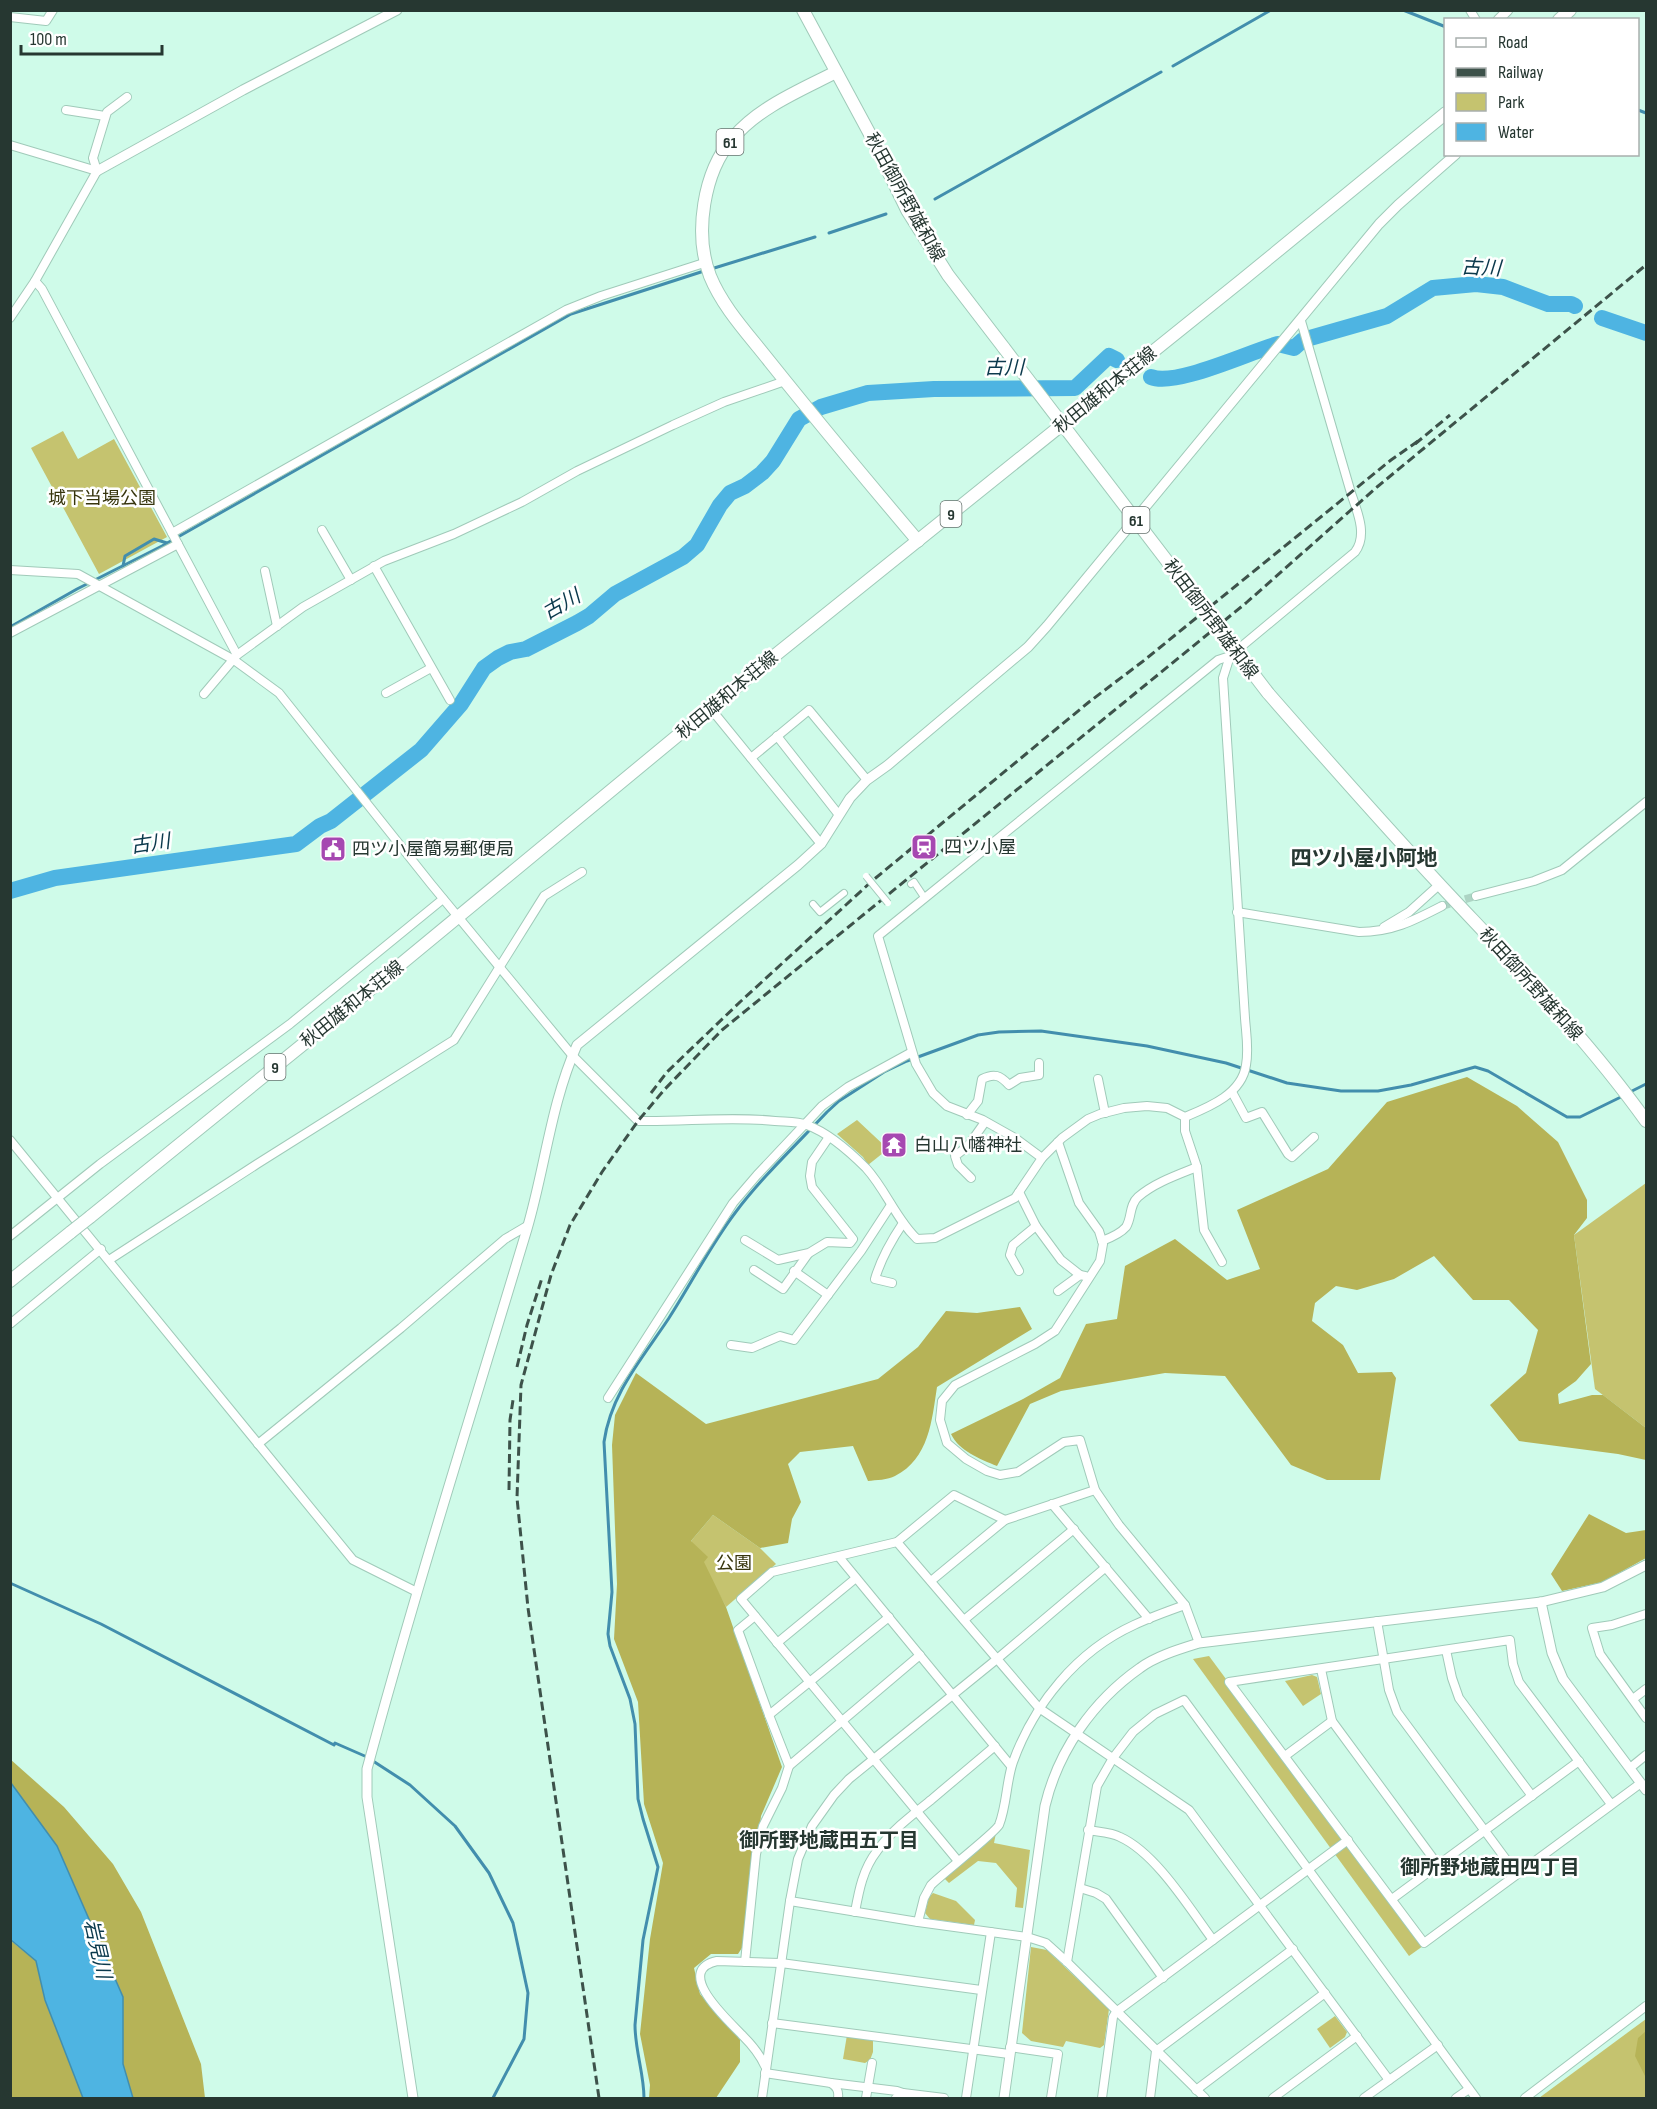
<svg xmlns="http://www.w3.org/2000/svg" width="1657" height="2109" viewBox="0 0 1657 2109" font-family="'Sofia Sans Condensed','Noto Sans JP',sans-serif">
<style>
.green{fill:#c5c36f}
.forest{fill:#b6b357}
.water{fill:#4eb4e2;stroke:#428ead;stroke-width:1.5}
.lines{fill:none;stroke-linecap:round;stroke-linejoin:round}
.stream{stroke:#428ead;stroke-width:3}
.river{stroke:#4eb4e2;stroke-width:16}
.minor-tunnel{stroke:#add4c4;stroke-width:8;stroke-dasharray:8 4;stroke-linecap:butt}
.pedestrian-casing{stroke:#a0cab9;stroke-width:8}
.minor-casing{stroke:#a0cab9;stroke-width:10}
.tertiary-casing{stroke:#a0cab9;stroke-width:11}
.primary-casing{stroke:#a0cab9;stroke-width:14}
.pedestrian{stroke:#fff;stroke-width:6}
.minor{stroke:#fff;stroke-width:8}
.tertiary{stroke:#fff;stroke-width:9}
.primary{stroke:#fff;stroke-width:12}
.rail{stroke:#3d524a;stroke-width:3;stroke-dasharray:9 4.5;stroke-linecap:butt}
.pedestrian-bridge-casing{stroke:#a0cab9;stroke-width:8;stroke-linecap:butt}
.primary-bridge-casing{stroke:#a0cab9;stroke-width:14;stroke-linecap:butt}
.pedestrian-bridge{stroke:#fff;stroke-width:6}
.primary-bridge{stroke:#fff;stroke-width:12}
.labels{text-anchor:middle;stroke-width:5;stroke-linejoin:round;paint-order:stroke}
.shield{fill:#fff;stroke:#67736f;stroke-width:1.5}
.shield-label{font-size:16px;font-weight:bold;fill:#263731}
.street-label{font-size:18px;fill:#263731;stroke:#fff}
.park-label{font-size:18px;fill:#37350d;stroke:#fff}
.poi-label{font-size:18px;fill:#263731;stroke:#fff;text-anchor:start}
.water-label{font-size:20px;font-style:italic;fill:#0b394c;stroke:#fff}
.neighbourhood-label{font-size:20px;font-weight:bold;fill:#263731;stroke:#fff}
.quarter-label{font-size:21px;font-weight:bold;fill:#263731;stroke:#fff}
</style>
<rect width="100%" height="100%" fill="#cffbe9"/>
<g class="green">
<polygon points="63,431 78,459 114,439 167,537 99,574 31,448"/>
<polygon points="857,1120 888,1149 868,1165 863,1157 837,1134"/>
<polygon points="1646,1183 1646,1428 1595,1389 1574,1235"/>
<polygon points="713,1515 760,1548 776,1564 726,1607 691,1541"/>
<polygon points="1209,1656 1423,1946 1409,1956 1193,1659"/>
<polygon points="1312,1675 1317,1677 1321,1694 1303,1706 1285,1681"/>
<polygon points="996,1833 994,1843 1030,1850 1023,1908 1015,1907 1017,1888 996,1863 978,1861 949,1883 944,1878"/>
<polygon points="933,1893 956,1901 975,1920 974,1925 930,1919 925,1913 929,1897"/>
<polygon points="1031,1947 1047,1950 1109,2009 1104,2045 1100,2048 1066,2041 1063,2047 1031,2041 1022,2033"/>
<polygon points="1335,2016 1347,2032 1345,2037 1330,2048 1317,2029"/>
<polygon points="1646,2019 1646,2098 1539,2098"/>
<polygon points="847,2035 873,2038 873,2052 870,2060 865,2063 843,2059"/>
</g>
<g class="forest">
<path d="M1467 1077 1517 1106 1558 1142 1587 1200V1218L1574 1235 1591 1364 1576 1381 1558 1394 1559 1404 1592 1395H1603L1646 1428V1460L1618 1454 1519 1441 1490 1405 1526 1373 1538 1330 1509 1300H1473L1434 1256 1394 1279 1357 1290 1336 1286 1315 1303 1312 1321 1343 1345 1358 1373 1392 1372 1396 1378 1380 1480H1327L1291 1465 1225 1376 1165 1373 1061 1391 1030 1404 997 1466C980 1459 959 1451 951 1434L1023 1399 1060 1378 1086 1324 1117 1319 1125 1266 1175 1239 1227 1280 1260 1269 1237 1210 1328 1169 1387 1102Z"/>
<path d="M1020 1307 1032 1329 937 1387C932 1420 929 1459 895 1476 888 1480 876 1480 868 1481L853 1446 800 1452 788 1464 801 1502 792 1519 788 1543 760 1548 713 1515 691 1541 708 1557 704 1562 726 1607 782 1767 761 1816 747 1940 738 1954H711L694 1968 700 1994 740 2039V2062L716 2098H649L650 2085 640 2034 650 1939 663 1863 644 1804 638 1702 614 1639 617 1584 612 1445 615 1415 636 1373 706 1424 878 1379 918 1347 946 1311 977 1313Z"/>
<polygon points="1589,1514 1626,1533 1646,1530 1646,1558 1603,1582 1562,1591 1551,1574"/>
<polygon points="10,1759 64,1807 113,1864 141,1912 201,2064 205,2098 133,2098 123,2064 123,1997 57,1846 11,1783"/>
<polygon points="10,1940 36,1961 45,2000 83,2098 11,2098"/>
<polygon points="1646,2031 1646,2078 1635,2056 1638,2038"/>
</g>
<polygon class="water" points="11,1783 57,1846 123,1997 123,2064 133,2098 83,2098 45,2000 36,1961 11,1940"/>
<g class="lines">
<g class="stream">
<polyline points="1403,10 1446,27"/>
<polyline points="1173,66 1271,10"/>
<polyline points="1638,110 1646,113"/>
<polyline points="935,199 1161,72"/>
<polyline points="829,233 886,214"/>
<polyline points="711,269 815,237"/>
<polyline points="123,566 125,556 154,539 167,543"/>
<polyline points="10,627 77,589 162,546 571,314 704,271"/>
<polyline points="1630,1092 1646,1084"/>
<polyline points="10,1583 101,1624 334,1745 335,1743 367,1757"/>
<polyline points="373,1761 410,1785 455,1826 489,1873 513,1923 528,1993 524,2039 493,2098"/>
<path d="M644 2098C644 2074 635 2050 635 2025L643 1940 658 1867 643 1819 638 1799 635 1724 630 1699 610 1646 608 1634 612 1592 604 1442C611 1393 642 1359 669 1318 691 1284 710 1246 735 1213 762 1177 796 1145 827 1112L839 1101 884 1072 907 1061 978 1035 999 1032 1041 1031 1147 1046 1226 1063 1287 1083 1341 1091H1378L1411 1085 1475 1067 1488 1071 1567 1117H1580L1625 1095"/>
</g>
<g class="river">
<polyline points="1602,318 1646,333"/>
<path d="M1151 377C1176 387 1249 352 1278 344L1294 348 1303 340 1387 316 1433 288 1476 284 1503 287 1548 304H1571L1575 306"/>
<polyline points="10,891 55,878 296,844 320,826 331,821 421,750 461,704 484,668 498,658 510,652 526,649 577,623 589,616 615,594 683,557 697,545 720,505 730,493 745,486 762,473 773,461 799,419 821,407 868,393 934,389 1075,388 1109,356 1117,360"/>
</g>
<polyline class="minor-tunnel" points="1442,906 1476,896"/>
<g class="pedestrian-casing">
<g id="pedestrian">
<polyline points="911,884 914,882 924,897"/>
<polyline points="813,904 820,912 844,893"/>
</g>
</g>
<g class="minor-casing">
<g id="minor">
<polyline points="1470,10 1476,20"/>
<polyline points="10,17 46,21 53,10"/>
<polyline points="66,110 105,116"/>
<polyline points="10,145 97,171"/>
<polyline points="35,281 42,289 237,655"/>
<polyline points="10,318 35,281 97,171 93,158 107,112 127,97"/>
<polyline points="322,530 351,580"/>
<polyline points="172,533 566,310 601,296 707,262"/>
<polyline points="374,566 450,700"/>
<path d="M10 570 78 574 234 660 279 693 431 884 572 1055 638 1121C684 1122 730 1116 775 1121 786 1122 797 1121 807 1125 829 1133 850 1152 866 1168 886 1190 896 1219 917 1239L935 1238 1015 1198 1042 1158 1062 1138 1088 1119 1100 1114 1124 1108 1147 1106 1167 1108 1185 1117C1209 1107 1242 1094 1246 1065 1249 1049 1246 1033 1245 1018L1223 678 1230 656"/>
<polyline points="265,571 277,626"/>
<polyline points="10,633 178,544"/>
<polyline points="386,693 431,668"/>
<polyline points="204,694 237,655 303,607 384,561 454,534 522,502 577,471 673,425 724,402 785,381"/>
<polyline points="711,709 821,844"/>
<polyline points="777,736 839,815"/>
<polyline points="751,758 809,710 867,780"/>
<polyline points="1476,896 1534,881 1562,870 1646,802"/>
<path d="M1237 912 1359 932C1392 932 1413 921 1442 906"/>
<polyline points="1384,927 1409,912 1440,884"/>
<polyline points="1098,1079 1105,1113"/>
<polyline points="1232,1092 1246,1118 1262,1112 1288,1154 1292,1157 1314,1137"/>
<path d="M967 1115 978 1101 982 1079C994 1073 1000 1075 1009 1085L1020 1078 1039 1075V1063"/>
<polyline points="1185,1117 1185,1131 1197,1167 1204,1230 1222,1262"/>
<polyline points="10,1140 353,1560 417,1592"/>
<polyline points="1058,1142 1079,1203 1099,1231 1103,1244 1100,1261 1055,1331 1035,1344 955,1385 942,1401 940,1420 947,1443 966,1459 987,1471 1000,1475 1018,1472 1064,1442 1080,1440 1095,1490 1119,1525 1185,1605 1199,1643"/>
<path d="M1042 1158 1015 1138 983 1120 947 1106 933 1093 916 1064 878 936 1218 660 1230 656 1355 552C1368 535 1357 511 1351 493L1301 321"/>
<polyline points="971,1178 958,1165 955,1156 968,1146 985,1122"/>
<polyline points="1019,1192 1036,1226 1061,1260 1080,1275"/>
<polyline points="10,1236 100,1164 290,1024 443,899"/>
<polyline points="745,1240 778,1260 809,1253 827,1242 850,1243 853,1239 812,1187 810,1176 812,1162 829,1137"/>
<path d="M1102 1241C1110 1238 1120 1234 1126 1227 1132 1218 1129 1205 1138 1197 1154 1183 1177 1175 1197 1167"/>
<polyline points="109,1260 257,1164 454,1040 544,896 582,872"/>
<polyline points="754,1270 783,1289 808,1254"/>
<polyline points="794,1271 828,1295"/>
<polyline points="1019,1271 1010,1255 1013,1245 1036,1226"/>
<path d="M892 1283 875 1279C881 1258 891 1241 903 1223"/>
<polyline points="1058,1291 1080,1275 1085,1276"/>
<polyline points="10,1324 101,1249"/>
<polyline points="731,1345 752,1348 780,1336 794,1340 861,1251 891,1205"/>
<polyline points="608,1398 733,1203 757,1175 822,1106 848,1087 912,1052"/>
<polyline points="258,1444 401,1328 505,1239 527,1226"/>
<polyline points="1052,1504 1149,1619"/>
<polyline points="897,1542 1039,1708 1189,1810 1389,2080"/>
<polyline points="839,1557 1011,1766"/>
<polyline points="931,1581 1005,1520 1095,1490"/>
<polyline points="1646,1614 1612,1625 1592,1628 1600,1654 1646,1718"/>
<polyline points="755,1616 738,1630 769,1715"/>
<polyline points="889,1617 769,1715 789,1766 920,1655"/>
<polyline points="964,1620 1074,1529"/>
<polyline points="1377,1621 1389,1690 1397,1712 1516,1873"/>
<polyline points="777,1643 856,1578"/>
<polyline points="1446,1650 1452,1678 1459,1698 1532,1796"/>
<polyline points="1321,1669 1332,1721 1438,1865"/>
<polyline points="1633,1699 1646,1689"/>
<polyline points="1285,1756 1332,1721"/>
<polyline points="1630,1768 1646,1755"/>
<polyline points="1611,1804 1519,1682 1513,1664 1510,1640 1229,1682 1424,1943 1641,1783"/>
<path d="M1088 1830C1098 1832 1111 1832 1120 1837 1156 1853 1190 1909 1213 1940"/>
<polyline points="958,1861 741,1599 772,1572 897,1542 954,1495 1005,1520"/>
<polyline points="1080,1888 1096,1893 1106,1899 1163,1978"/>
<polyline points="1392,1899 1579,1761"/>
<polyline points="790,1901 918,1922 1027,1937 1046,1943 1067,1962 1205,2098"/>
<path d="M855 1912C859 1890 863 1869 877 1851 891 1831 912 1815 931 1800 952 1782 974 1764 995 1746"/>
<path d="M918 1922 924 1898 931 1885C941 1875 996 1832 999 1825 1007 1805 1006 1782 1013 1762 1034 1704 1077 1651 1134 1625 1151 1617 1168 1611 1185 1605"/>
<polyline points="745,1962 756,1854 763,1826 782,1788 789,1766"/>
<polyline points="1067,1962 1097,1786 1113,1758 1133,1732 1155,1714 1184,1700 1476,2098"/>
<polyline points="772,2023 1009,2054"/>
<polyline points="1010,2047 1058,2054 1051,2098"/>
<path d="M765 2066C760 2055 752 2045 743 2036 730 2022 672 1971 717 1961L781 1963 981 1990"/>
<path d="M765 2073 831 2083C837 2087 839 2091 838 2098"/>
<polyline points="831,2083 897,2091 903,2093"/>
<polyline points="1196,2090 1325,1993"/>
<polyline points="762,2098 790,1901 798,1859 812,1826 834,1795 849,1779 997,1659 1106,1567"/>
<polyline points="866,2098 872,2063"/>
<polyline points="896,2098 903,2093 944,2098"/>
<polyline points="966,2098 991,1932"/>
<polyline points="1102,2098 1113,2017 1116,2012 1348,1840"/>
<polyline points="1150,2098 1156,2051 1293,1949"/>
<polyline points="1273,2098 1357,2036"/>
<polyline points="1364,2098 1438,2045"/>
<polyline points="1456,2098 1469,2089"/>
<polyline points="1525,2098 1646,2006"/>
</g>
</g>
<g class="tertiary-casing">
<g id="tertiary">
<polyline points="1498,20 1508,10"/>
<polyline points="97,171 243,90 397,10"/>
<polyline points="1541,1602 1552,1653 1563,1679 1646,1790"/>
<path d="M413 2098 367 1797V1769C416 1588 473 1409 527 1229 545 1168 551 1103 577 1045L798 865 821 844 850 798 867 780 888 765 1028 647 1047 626 1379 224 1398 205 1456 154"/>
<path d="M1004 2098 1045 1806C1058 1751 1093 1701 1140 1668 1156 1656 1180 1649 1199 1643L1541 1602 1603 1587 1646 1565"/>
</g>
</g>
<g class="primary-casing">
<g id="primary">
<polyline points="803,10 872,138 907,210 948,275 1004,348"/>
<polyline points="1559,20 1570,10"/>
<path d="M836 72C801 90 759 107 733 138 703 172 694 234 710 276 723 308 749 335 770 362 818 422 868 482 918 541"/>
<path d="M1268 693C1325 758 1382 823 1441 886 1512 962 1586 1037 1646 1121"/>
<polyline points="90,1217 338,1016 763,665 1242,280 1446,113"/>
<polyline points="10,1281 71,1232"/>
</g>
</g>
<use href="#pedestrian" class="pedestrian"/>
<use href="#minor" class="minor"/>
<use href="#tertiary" class="tertiary"/>
<use href="#primary" class="primary"/>
<g class="rail">
<polyline points="1415,444 1450,415"/>
<polyline points="651,1093 667,1072 740,1002 872,881 1089,702 1142,662 1391,460 1421,439"/>
<polyline points="517,1367 527,1325 542,1278"/>
<polyline points="509,1490 510,1420 513,1400"/>
<polyline points="599,2098 528,1608 517,1498 521,1385 551,1275 570,1225 602,1172 638,1121 664,1090 722,1030 1246,603 1377,487 1646,265"/>
</g>
<g class="pedestrian-bridge-casing">
<polyline id="pedestrian-bridge" points="866,876 888,903"/>
</g>
<g class="primary-bridge-casing">
<g id="primary-bridge">
<polyline points="1004,348 1268,693"/>
<polyline points="71,1232 90,1217"/>
</g>
</g>
<use href="#pedestrian-bridge" class="pedestrian-bridge"/>
<use href="#primary-bridge" class="primary-bridge"/>
</g>
<defs>
<g id="station-square" transform="scale(1.35)"><rect x="-9" y="-9" width="18" height="18" rx="4" fill="#a648b1" stroke="#fff"/><path d="M-3-6H3Q5-6 5-4V2Q5 4 3 4L4.5 6H3L1.5 4h-3L-3 6H-4.5L-3 4Q-5 4-5 2V-4Q-5-6-3-6ZM-3.5-4v3h7v-3ZM-3.5 1v1.5H-2V1ZM2 1v1.5H3.5V1Z" fill="#fff"/></g>
<g id="civic-square" transform="scale(1.35)"><rect x="-9" y="-9" width="18" height="18" rx="4" fill="#a648b1" stroke="#fff"/><path d="M-.6-6.5H3V-4.5H.6V-3L4-1V1h2V6H-6V1h2V-1L-.6-3ZM-1.2 2.5V6h2.4V2.5Z" fill="#fff"/></g>
<g id="temple-square" transform="scale(1.35)"><rect x="-9" y="-9" width="18" height="18" rx="4" fill="#a648b1" stroke="#fff"/><path d="M0-6L5-2H3V0L6.5 2.5H4V6H1.5V3h-3V6H-4V2.5H-6.5L-3 0V-2H-5Z" fill="#fff"/></g>
</defs>
<g fill-rule="evenodd">
<use href="#station-square" x="924" y="847"/>
<use href="#civic-square" x="333" y="849"/>
<use href="#temple-square" x="894" y="1145"/>
</g>
<g class="labels">
<g class="shield">
<rect x="716.5" y="129" width="27" height="26" rx="4.5"/>
<rect x="940.5" y="501" width="21" height="26" rx="4.5"/>
<rect x="1122.5" y="507" width="27" height="26" rx="4.5"/>
<rect x="264.5" y="1054" width="21" height="26" rx="4.5"/>
</g>
<g class="shield-label">
<text x="730" y="148">61</text>
<text x="951" y="520">9</text>
<text x="1136" y="526">61</text>
<text x="275" y="1073">9</text>
</g>
<g class="street-label">
<text transform="translate(905 197) rotate(61)" y="6">秋田御所野雄和線</text>
<text transform="translate(1105 390) rotate(-39)" y="6">秋田雄和本荘線</text>
<text transform="translate(1211 619) rotate(53)" y="6">秋田御所野雄和線</text>
<text transform="translate(727 695) rotate(-40)" y="6">秋田雄和本荘線</text>
<text transform="translate(1531 984) rotate(48)" y="6">秋田御所野雄和線</text>
<text transform="translate(352 1004) rotate(-39)" y="6">秋田雄和本荘線</text>
</g>
<g class="park-label">
<text x="102" y="504">城下当場公園</text>
<text x="734" y="1569">公園</text>
</g>
<g class="poi-label">
<text x="944" y="853">四ツ小屋</text>
<text x="352" y="855">四ツ小屋簡易郵便局</text>
<text x="914" y="1151">白山八幡神社</text>
</g>
<g class="water-label">
<text transform="translate(1481 267) rotate(3)" y="7">古川</text>
<text x="1004" y="374">古川</text>
<text transform="translate(561 604) rotate(-30)" y="7">古川</text>
<text transform="translate(150 843) rotate(-8)" y="7">古川</text>
<text transform="translate(98 1949) rotate(77)" y="7">岩見川</text>
</g>
<g class="neighbourhood-label">
<text x="829" y="1847">御所野地蔵田五丁目</text>
<text x="1490" y="1874">御所野地蔵田四丁目</text>
</g>
<g class="quarter-label">
<text x="1364" y="865">四ツ小屋小阿地</text>
</g>
</g>
<rect width="1657" height="2109" fill="none" stroke="#263731" stroke-width="24"/>
<rect x="1444" y="18" width="195" height="138" fill="#ffffff" stroke="#a8afad" stroke-width="1.5"/>
<rect x="1456" y="38" width="30" height="9" fill="#ffffff" stroke="#a8afad" stroke-width="1.5"/>
<text x="1498" y="48" font-size="18" fill="#263731">Road</text>
<rect x="1456" y="68" width="30" height="9" fill="#3d524a" stroke="#a8afad" stroke-width="1.5"/>
<text x="1498" y="78" font-size="18" fill="#263731">Railway</text>
<rect x="1456" y="93" width="30" height="18" fill="#c5c36f" stroke="#a8afad" stroke-width="1.5"/>
<text x="1498" y="108" font-size="18" fill="#263731">Park</text>
<rect x="1456" y="123" width="30" height="18" fill="#4eb4e2" stroke="#a8afad" stroke-width="1.5"/>
<text x="1498" y="138" font-size="18" fill="#263731">Water</text>
<path d="M21 45v9h141v-9" fill="none" stroke="#263731" stroke-width="3"/>
<text x="30" y="45" font-size="18" fill="#263731" stroke="#ffffff" stroke-width="4.5" paint-order="stroke">100 m</text>
</svg>
